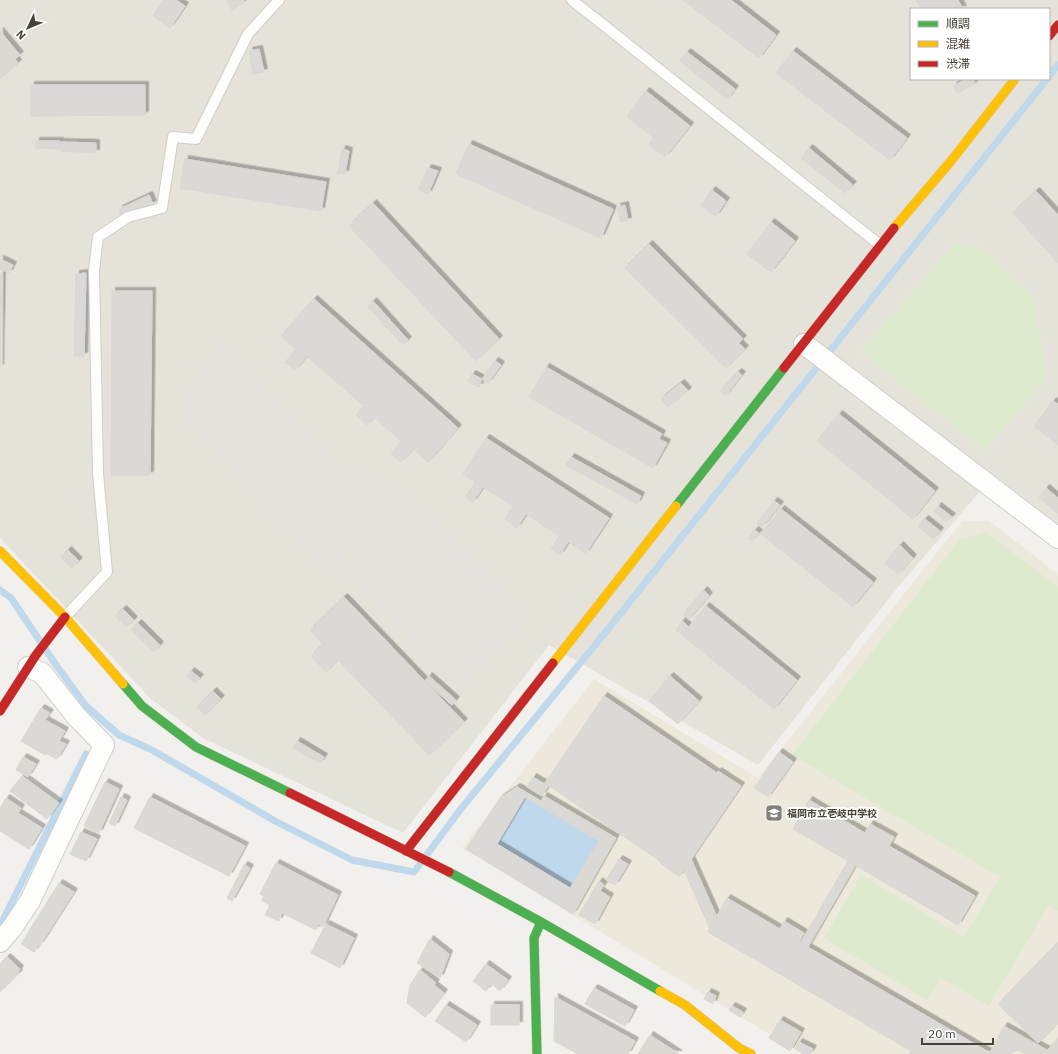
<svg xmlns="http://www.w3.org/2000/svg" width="1058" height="1054" viewBox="0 0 1058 1054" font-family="'IBM Plex Sans','Noto Sans JP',sans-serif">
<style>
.residential{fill:#e5e2da;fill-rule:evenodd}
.education{fill:#ece8dc}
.green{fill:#deeace}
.parking{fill:#e4e1dd}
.water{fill:#c0d8ec}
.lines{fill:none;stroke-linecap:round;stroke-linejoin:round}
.stream{stroke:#c0d8ec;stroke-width:7}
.building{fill:#dbd9d5;stroke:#dad7d2;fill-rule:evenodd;filter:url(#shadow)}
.lane-casing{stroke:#d0ceca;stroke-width:12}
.street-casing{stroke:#d0ceca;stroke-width:22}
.fast-casing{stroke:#d0cdc3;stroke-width:10}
.slow-casing{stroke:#d0cdc3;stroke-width:10}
.jam-casing{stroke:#d0cdc3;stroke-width:10}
.lane{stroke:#fdfdfc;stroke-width:10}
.street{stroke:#fdfdfc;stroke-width:20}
.fast{stroke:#4caf50;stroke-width:9}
.slow{stroke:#ffc107;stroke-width:9}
.jam{stroke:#c62828;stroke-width:9}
.labels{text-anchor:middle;stroke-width:4;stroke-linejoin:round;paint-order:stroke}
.poi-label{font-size:10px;font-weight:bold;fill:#484238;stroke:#fff;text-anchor:start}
</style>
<defs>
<filter id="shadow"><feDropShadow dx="3.5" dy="-3.5" stdDeviation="0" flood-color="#0004"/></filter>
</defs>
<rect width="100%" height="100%" fill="#f2f0ec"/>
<path class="residential" d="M0 0H1058V524L994 475 898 587 758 765 549 645 403 833 203 738 151 699 0 538ZM911 9H1049V79H911Z"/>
<polygon class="education" points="962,521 989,521 1058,574 1058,1054 802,1054 462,848 594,679 758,778"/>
<g class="green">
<polygon points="954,243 980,247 1033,297 1047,378 984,451 861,352"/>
<polygon points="985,532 1058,587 1058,911 1048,906 989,1006 941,978 927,1000 824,938 861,875 964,937 1000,877 792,755 959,540"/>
</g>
<g class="parking">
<polygon points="222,342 339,465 414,491 328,572 184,419 185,396"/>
<polygon points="421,502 531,619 457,690 346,572"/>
</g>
<polygon class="water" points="525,797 599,841 570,888 497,844"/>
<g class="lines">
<g class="stream">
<polyline points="1049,76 1058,65"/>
<polyline points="0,590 11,598 56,665 86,706 119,735 152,750 275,821 352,860 414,872 460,810 613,623 1047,79"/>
<polyline points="0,926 86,754"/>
</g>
</g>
<g class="building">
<polygon points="164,0 176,0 185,6 170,28 153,16"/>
<polygon points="226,0 244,0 245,2 232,10"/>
<polygon points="683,0 731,0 776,35 759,58"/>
<polygon points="916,0 958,0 963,9 921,9"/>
<polygon points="0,31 20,55 15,59 18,63 0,79"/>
<polygon points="259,49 264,72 253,74 249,51"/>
<polygon points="793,51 907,138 890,160 776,73"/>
<polygon points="687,52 735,89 727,99 680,61"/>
<polygon points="966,79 973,79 975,84 957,93 953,86"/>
<polygon points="31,85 145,85 145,115 31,116"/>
<polygon points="646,91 690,126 665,157 649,145 654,138 627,117"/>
<polygon points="36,141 60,141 60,149 36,148"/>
<polygon points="61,142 96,143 96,153 61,151"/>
<polygon points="469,144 613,209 601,238 456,174"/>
<polygon points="809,148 853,185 845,193 801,158"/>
<polygon points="342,149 349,151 345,174 338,173"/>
<polygon points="185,159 326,182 321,211 180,188"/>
<polygon points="428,168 438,171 428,194 418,190"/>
<polygon points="712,190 726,201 716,216 701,206"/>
<polygon points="1036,191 1058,215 1058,263 1013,213"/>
<polygon points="149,195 153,204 122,217 119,209"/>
<polygon points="373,203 499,339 476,361 349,226"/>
<polygon points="625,205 628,221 621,222 617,207"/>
<polygon points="771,222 795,241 771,272 747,254"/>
<polygon points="649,244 743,339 739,343 745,349 726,368 625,268"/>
<polygon points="0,259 13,265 9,273 0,269"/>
<polygon points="86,273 84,356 74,356 76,274"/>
<polygon points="0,274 2,274 0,368"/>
<polygon points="112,291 152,291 150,475 111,475"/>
<polygon points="314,299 458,428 428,462 414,449 401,462 391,454 402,442 374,417 367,425 356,415 364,406 307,356 295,370 285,362 296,350 281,336"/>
<polygon points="373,301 408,340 403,345 368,307"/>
<polygon points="495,361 501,365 488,383 482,379"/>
<polygon points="546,367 662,434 659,439 667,443 653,468 529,397"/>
<polygon points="738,372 742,375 725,396 720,391"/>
<polygon points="472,374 482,379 479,387 468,382"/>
<polygon points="681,383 688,391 668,407 661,399"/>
<polygon points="1053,401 1058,404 1058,445 1034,426"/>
<polygon points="839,414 935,491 913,519 817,441"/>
<polygon points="486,438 609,518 586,553 568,542 560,555 551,549 559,536 526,514 517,528 505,519 513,506 483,487 473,502 465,497 475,482 463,474"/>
<polygon points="571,457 641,496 637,504 566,465"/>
<polygon points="1046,488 1058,498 1058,513 1039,497"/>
<polygon points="774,501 780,505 762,527 757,523"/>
<polygon points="938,506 952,517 946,522 934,512"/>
<polygon points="781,509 873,582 853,607 761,534"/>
<polygon points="925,519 940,531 933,539 918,526"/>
<polygon points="755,530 759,533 752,541 748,538"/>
<polygon points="900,545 913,558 898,574 885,563"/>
<polygon points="68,550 79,561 72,568 61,557"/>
<polygon points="704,590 709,596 689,619 683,614"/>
<polygon points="344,597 464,722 429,755 338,660 326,672 311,656 323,644 310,630"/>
<polygon points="706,606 797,680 774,709 682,635"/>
<polygon points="123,609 134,620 127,627 115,616"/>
<polygon points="682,621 688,626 682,634 676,630"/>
<polygon points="138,623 160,645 154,652 131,630"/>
<polygon points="191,671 200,678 195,683 187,676"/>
<polygon points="429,676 456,700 452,705 425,681"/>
<polygon points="670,676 699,701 678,724 649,701"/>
<polygon points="213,691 221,699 205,715 197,707"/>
<polygon points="604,696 717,773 718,771 741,786 679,877 660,863 661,862 545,783"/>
<polygon points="41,708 50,713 45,720 65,731 59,741 66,744 57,759 45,753 45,755 21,741"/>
<polygon points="297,741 324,757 320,763 293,748"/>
<polygon points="779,752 793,762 768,797 754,788"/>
<polygon points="23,757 36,764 28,777 16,770"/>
<polygon points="22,776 59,803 47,819 10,791"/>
<polygon points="533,777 548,786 542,796 527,787"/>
<polygon points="105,782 119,789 99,833 84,826"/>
<path d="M517 787 541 801 544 796 616 838 573 914 466 849 500 798ZM525 797 599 841 570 888 497 844Z"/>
<polygon points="121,797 127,800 115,826 109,823"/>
<polygon points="150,797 245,846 229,876 134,828"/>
<polygon points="6,798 21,808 18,813 42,828 29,849 0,831 0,808"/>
<polygon points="809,800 865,833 870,824 894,837 889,846 975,896 958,925 793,829"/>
<polygon points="566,810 611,836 607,842 562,817"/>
<polygon points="81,832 97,839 86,861 70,854"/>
<polygon points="619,859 628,864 615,885 606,880"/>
<polygon points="691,859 717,917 710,929 684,870"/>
<polygon points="848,861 855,866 808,947 801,942"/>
<polygon points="276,863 338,895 323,927 318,924 316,930 282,913 279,921 265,915 270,905 262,901 264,896 260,894"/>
<polygon points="244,865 250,868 232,901 227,898"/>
<polygon points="599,881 604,885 600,891 610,897 595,924 579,915"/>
<polygon points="59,883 74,892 40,945 38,945 34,952 21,944"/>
<polygon points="727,898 780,929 784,921 804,933 799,942 992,1054 909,1054 911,1051 708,932"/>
<polygon points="326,924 354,938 340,968 311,953"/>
<polygon points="430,939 449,954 440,978 417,963"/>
<polygon points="1058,943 1058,1023 1038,1043 998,1004"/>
<polygon points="7,957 20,969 18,972 19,973 0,992 0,964"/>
<polygon points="486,964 508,980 500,991 491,984 486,991 473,981"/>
<polygon points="420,970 436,983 434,985 444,993 425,1017 407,1003 410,985"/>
<polygon points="594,988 634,1010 625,1026 585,1004"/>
<polygon points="708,992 716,996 713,1004 704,999"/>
<polygon points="555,997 635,1041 628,1054 578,1054 554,1041"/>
<polygon points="446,1005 477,1025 466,1042 435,1021"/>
<rect x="491" y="1005" width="28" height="20"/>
<polygon points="732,1006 743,1012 740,1017 729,1010"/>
<polygon points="780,1020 801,1032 790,1051 769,1038"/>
<polygon points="1004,1026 1047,1050 1058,1039 1058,1054 1026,1054 1016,1049 1012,1054 992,1054 990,1053"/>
<polygon points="650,1035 679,1054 638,1054"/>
<polygon points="799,1042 813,1049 810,1054 804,1054 795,1049"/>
</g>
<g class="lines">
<g class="lane-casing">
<g id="lane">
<polyline points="572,0 880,245"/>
<polyline points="65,617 107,572 98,473 94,270 98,237 128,217 162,208 173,137 196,139 248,34 279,0"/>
</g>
</g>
<g class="street-casing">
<g id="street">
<polyline points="804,344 1058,538"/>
<polyline points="0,942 12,928 30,901 104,745 76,716 42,673 28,667"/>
</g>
</g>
<g class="fast-casing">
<g id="fast">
<polyline points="676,506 784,368"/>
<polyline points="123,684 142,706 196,747 290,793"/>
<polyline points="449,872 541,922 660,991"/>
<polyline points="537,1054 534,938 541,922"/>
</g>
</g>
<g class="slow-casing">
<g id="slow">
<polyline points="894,228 951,161 1015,79"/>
<polyline points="0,551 65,617 123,684"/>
<polyline points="553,663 676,506"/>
<polyline points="660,991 685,1005 739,1048 751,1054"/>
</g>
</g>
<g class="jam-casing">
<g id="jam">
<polyline points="1049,36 1058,25"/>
<polyline points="784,368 894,228"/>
<polyline points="0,711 36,655 65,617"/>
<polyline points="290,793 449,872"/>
<polyline points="406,851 553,663"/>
</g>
</g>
<use href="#lane" class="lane"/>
<use href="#street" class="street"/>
<use href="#fast" class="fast"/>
<use href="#slow" class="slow"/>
<use href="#jam" class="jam"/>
</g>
<defs>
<g id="school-square" transform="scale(0.9)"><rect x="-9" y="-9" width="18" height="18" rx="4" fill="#847f77" stroke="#fff"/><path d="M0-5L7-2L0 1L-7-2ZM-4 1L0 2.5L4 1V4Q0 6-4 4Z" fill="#fff"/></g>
</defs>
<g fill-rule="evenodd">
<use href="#school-square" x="774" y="813"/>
</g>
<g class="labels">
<g class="poi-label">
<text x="787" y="817">福岡市立壱岐中学校</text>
</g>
</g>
<rect x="910" y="8" width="140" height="72" fill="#ffffff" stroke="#b6b3af"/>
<rect x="918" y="21" width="20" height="6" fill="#4caf50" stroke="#b6b3af"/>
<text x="946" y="28" font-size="12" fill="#484238">順調</text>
<rect x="918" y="41" width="20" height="6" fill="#ffc107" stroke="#b6b3af"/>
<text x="946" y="48" font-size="12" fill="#484238">混雑</text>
<rect x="918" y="61" width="20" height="6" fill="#c62828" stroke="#b6b3af"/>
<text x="946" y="68" font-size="12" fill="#484238">渋滞</text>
<g transform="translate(28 28) rotate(226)" stroke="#ffffff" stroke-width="3" paint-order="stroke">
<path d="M0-3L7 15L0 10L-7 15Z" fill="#484238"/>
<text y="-6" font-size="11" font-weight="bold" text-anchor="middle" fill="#484238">N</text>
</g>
<path d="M922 1038v6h71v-6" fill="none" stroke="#484238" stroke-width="2"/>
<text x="928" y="1038" font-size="12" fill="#484238" stroke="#ffffff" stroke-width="3" paint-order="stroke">20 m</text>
</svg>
